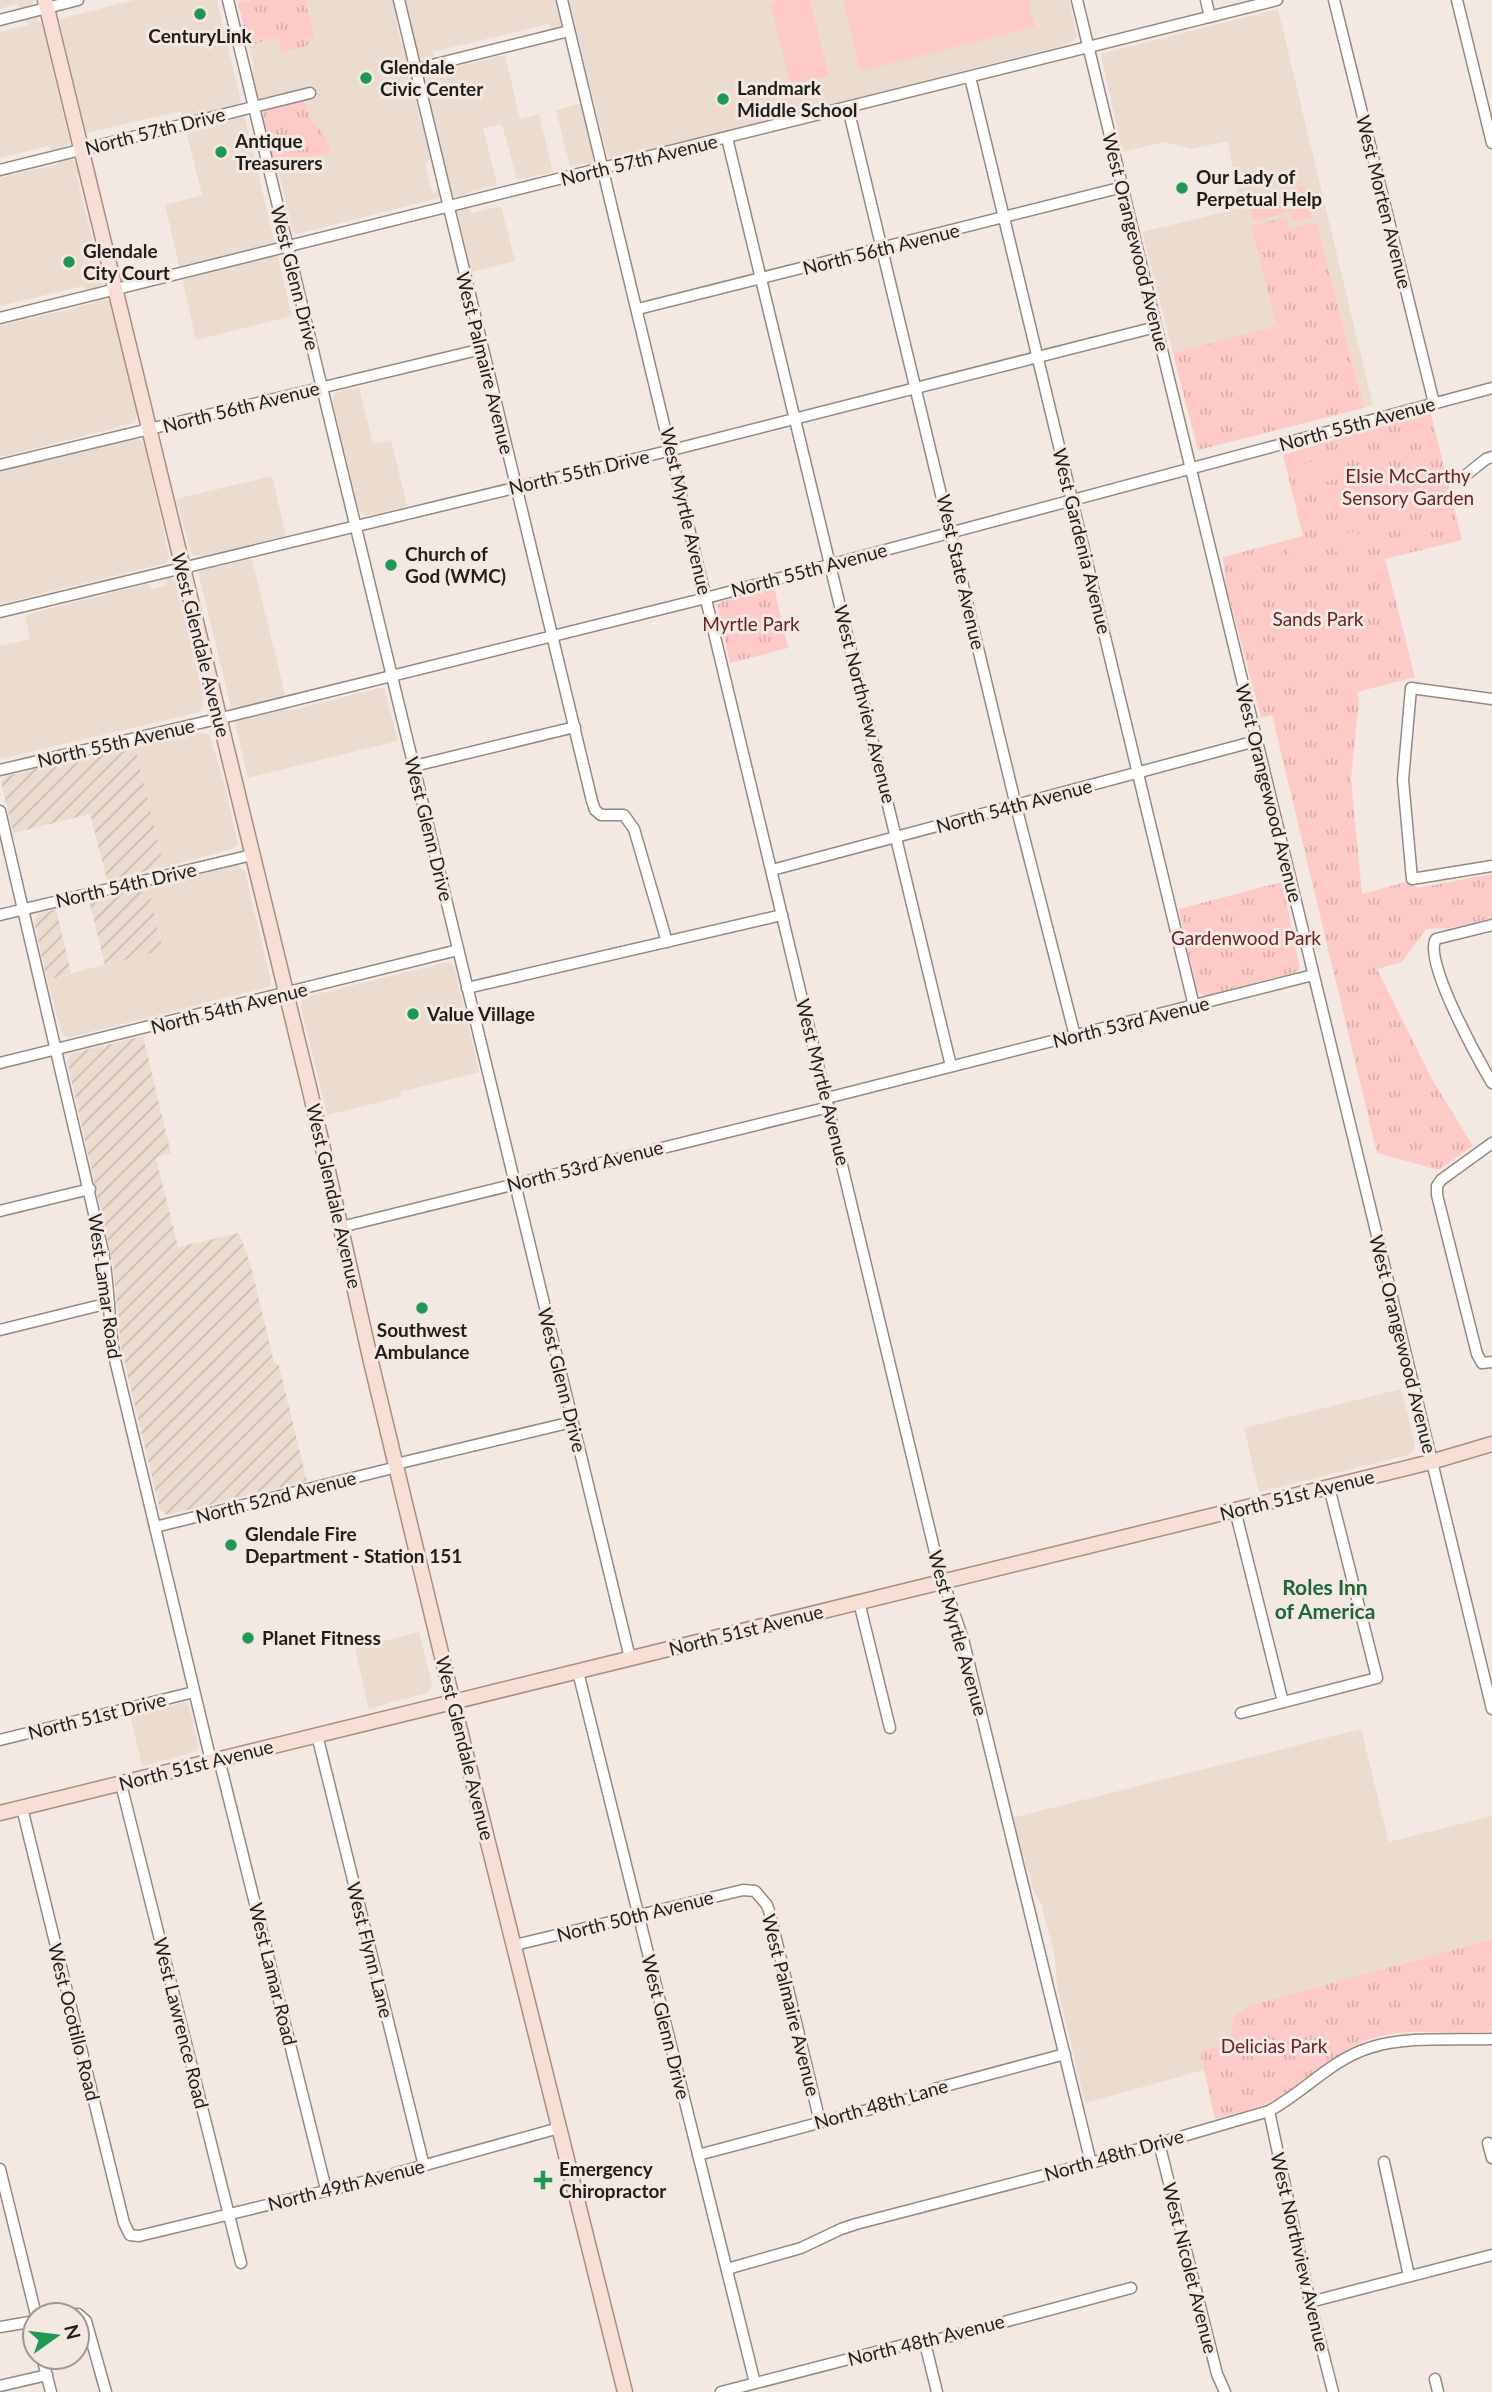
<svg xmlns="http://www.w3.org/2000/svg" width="1492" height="2392" viewBox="0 0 1492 2392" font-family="Lato,sans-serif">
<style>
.built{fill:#ecdcd0}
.industrial{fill:url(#industrial-furrows)}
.grass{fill:url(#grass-tufts)}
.pitch{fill:#fdcac7}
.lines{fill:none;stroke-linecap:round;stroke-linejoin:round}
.minor-casing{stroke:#918983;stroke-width:13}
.major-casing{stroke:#a88d82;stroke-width:17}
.minor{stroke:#fff;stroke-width:10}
.major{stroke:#f7dfd6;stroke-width:14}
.poi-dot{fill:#209754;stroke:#f3e9e2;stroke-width:2.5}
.labels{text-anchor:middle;stroke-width:6;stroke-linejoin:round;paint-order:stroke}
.poi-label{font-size:19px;font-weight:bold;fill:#201d1a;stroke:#f3e9e2;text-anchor:start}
.street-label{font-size:19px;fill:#201d1a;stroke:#f3e9e2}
.park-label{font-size:19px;fill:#6a2324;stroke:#f3e9e2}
.neighbourhood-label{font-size:21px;font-weight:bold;fill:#1e653a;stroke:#f3e9e2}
</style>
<defs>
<pattern id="industrial-furrows" width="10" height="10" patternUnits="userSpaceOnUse" patternTransform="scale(1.75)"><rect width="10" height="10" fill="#ecdcd0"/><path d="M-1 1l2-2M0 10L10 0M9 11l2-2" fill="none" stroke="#cabcb2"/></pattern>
<pattern id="grass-tufts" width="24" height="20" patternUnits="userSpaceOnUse" patternTransform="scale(1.75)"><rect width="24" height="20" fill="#fdcac7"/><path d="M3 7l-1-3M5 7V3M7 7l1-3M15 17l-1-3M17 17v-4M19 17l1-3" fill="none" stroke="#d9adaa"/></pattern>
</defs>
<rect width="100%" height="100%" fill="#f3e9e2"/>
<g class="built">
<polygon points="0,0 35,0 32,6 21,9 16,4 0,9"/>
<polygon points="134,0 217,0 292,316 196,340 165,205 202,195 181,111 86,133 59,19"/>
<polygon points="235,0 394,0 396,20 401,43 407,53 419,117 424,126 432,156 425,165 433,195 439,187 439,198 297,234 293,232 270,137 264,126 253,83 253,62 240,11"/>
<polygon points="405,0 557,0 562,20 559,27 552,29 548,24 433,52 435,58 425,61 418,56"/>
<polygon points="569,0 1069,0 1077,37 1069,44 616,159 610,158 607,154"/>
<polygon points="1278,9 1373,405 1198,450 1142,232 1240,208 1228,141 1191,149 1164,142 1122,152 1101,54"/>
<polygon points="36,18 42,24 70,142 64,149 54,151 48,146 0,158 0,32 28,25 24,19"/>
<polygon points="505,55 520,119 539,114 553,172 517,180 502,124 483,128 497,185 466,193 462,197 455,197 451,193 423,77 427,71 432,70 436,72"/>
<polygon points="582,103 595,157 591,165 587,166 586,163 570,167 556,110"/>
<polygon points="66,158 73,160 77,165 79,173 77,177 100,269 103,272 104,282 98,288 89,291 83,286 0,306 0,178 58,164 60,160"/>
<polygon points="501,206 515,261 471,272 458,212 466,207 472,213"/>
<polygon points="101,298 109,301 111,304 137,413 135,423 0,457 0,326 95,303 95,300"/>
<polygon points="359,387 373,444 391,440 407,506 366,516 359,511 332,399 336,392"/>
<polygon points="136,438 143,442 145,446 169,556 167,563 0,604 0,471"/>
<polygon points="272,476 286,536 203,556 192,555 176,499"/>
<polygon points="252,559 289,711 384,687 398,741 248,778 198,571"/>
<polygon points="171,577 176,583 204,698 202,709 196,713 0,759 0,646 30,639 25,615 144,585 146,582 152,589 168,585 165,578"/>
<polygon points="199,732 208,734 211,739 226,790 238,845 232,849 164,867 135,747"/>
<polygon points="238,865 245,872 271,981 269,987 71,1037 63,1036 47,980 163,949 148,887"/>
<polygon points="443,963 451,963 454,966 479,1072 401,1092 401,1097 327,1115 301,1007 302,999 305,997"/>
<polygon points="1401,1389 1415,1442 1412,1452 1408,1455 1259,1492 1244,1428"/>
<polygon points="419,1632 432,1684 430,1690 425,1694 391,1702 369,1710 355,1648"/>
<polygon points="185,1702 189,1706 199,1748 195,1752 142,1766 130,1715"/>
<polygon points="1361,1729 1389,1842 1492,1816 1492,1939 1252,2005 1235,2014 1229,2043 1200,2051 1204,2070 1085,2103 1057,1986 1055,1958 1041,1903 1034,1892 1012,1818"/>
</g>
<g class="industrial">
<polygon points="135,747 164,867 107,880 90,814 13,833 2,786 1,781 6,776 107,751"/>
<polygon points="148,887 163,950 105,965 89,901"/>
<polygon points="56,909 71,973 47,980 34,921 38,914"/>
<polygon points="143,1036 171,1153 156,1158 178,1247 239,1233 251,1266 274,1362 279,1366 307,1481 167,1515 160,1510 121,1348 113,1264 67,1061 70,1055 74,1053"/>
</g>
<g class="grass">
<polygon points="252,0 305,0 314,37 306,46 281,52 278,38 249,45 238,3"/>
<polygon points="302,99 312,121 326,138 331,152 275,166 261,118 267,108"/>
<polygon points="1286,217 1290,229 1316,222 1364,408 1198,450 1173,353 1277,326 1251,226"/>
<polygon points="1431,414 1462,540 1385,559 1415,677 1357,692 1359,699 1351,779 1362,894 1406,882 1418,888 1492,874 1492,918 1450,928 1426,929 1402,962 1377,969 1433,1081 1473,1146 1439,1170 1377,1153 1272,715 1261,718 1226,585 1223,557 1303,536 1283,455 1354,433"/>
<polygon points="774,587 788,648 730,663 717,605 723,601"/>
<polygon points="1282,882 1300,969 1297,972 1205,996 1197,992 1179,909"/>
<path d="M1492 1939V2031C1451 2036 1407 2025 1368 2040 1334 2053 1312 2078 1282 2096 1262 2108 1237 2113 1215 2119L1200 2051 1229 2043 1235 2014 1252 2005Z"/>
</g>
<g class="pitch">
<polygon points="781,0 810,0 829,76 791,86 770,3"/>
<polygon points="843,0 1028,0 1035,27 861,71"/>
<polygon points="1305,186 1313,217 1293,222 1286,191"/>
<polygon points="1285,192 1290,212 1254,221 1249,201"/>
<polygon points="1328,457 1334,480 1297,489 1292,467"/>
<polygon points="1357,531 1360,545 1334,552 1330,537"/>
<polygon points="1316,541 1321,557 1292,564 1287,548"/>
</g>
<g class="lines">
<g class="minor-casing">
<g id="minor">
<polyline points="228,0 630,1658"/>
<polyline points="399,0 592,801 595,810 601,815 624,815 634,829 667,942"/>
<polyline points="562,0 939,1569 963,1639 1091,2163"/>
<polyline points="1077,0 1492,1709"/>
<polyline points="1206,0 1210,17"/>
<polyline points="1334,0 1434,403"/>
<polyline points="1457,0 1492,143"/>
<polyline points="0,20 78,0"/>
<polyline points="416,69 569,31"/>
<polyline points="970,77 1194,1006"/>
<polyline points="848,108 1016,806 1075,1036"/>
<polyline points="727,138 951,1066"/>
<polyline points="0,170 310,93"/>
<polyline points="638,309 1123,187"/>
<polyline points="0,318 1277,0"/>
<polyline points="0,465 482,349"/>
<polyline points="1466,475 1486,459 1492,457"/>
<polyline points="0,612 672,450 1156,327"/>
<polyline points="1492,699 1411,688 1403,780 1412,879 1492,866"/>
<polyline points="414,766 575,727"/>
<polyline points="0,770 234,715 706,598 1492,388"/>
<path d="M0 811 103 1252C110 1289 108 1327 116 1364L211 1761"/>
<polyline points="772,870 1256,741"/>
<polyline points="0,915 252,855"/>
<path d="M1492 925 1436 939C1422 959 1479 1061 1492 1083"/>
<polyline points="467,988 782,915"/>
<polyline points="0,1063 458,950"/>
<polyline points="827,1098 1313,975"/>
<polyline points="1492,1143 1441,1180 1437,1186 1437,1195 1477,1354 1482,1363 1492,1362"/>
<polyline points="0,1211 90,1189"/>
<polyline points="341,1227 829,1107"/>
<polyline points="0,1330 109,1303"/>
<polyline points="396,1464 572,1422"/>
<polyline points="1235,1510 1283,1702"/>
<polyline points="155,1527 397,1467"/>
<polyline points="859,1602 890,1728"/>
<polyline points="578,1672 755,2383"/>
<polyline points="1241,1713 1377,1678 1329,1487"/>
<polyline points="317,1735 424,2166"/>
<polyline points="0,1740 194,1692"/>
<polyline points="219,1759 326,2189"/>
<polyline points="121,1784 241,2263"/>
<polyline points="22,1808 124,2223 130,2235 139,2236 375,2179 559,2128"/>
<polyline points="515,1945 743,1890 755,1891 767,1905 770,1914 820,2122"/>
<polyline points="1269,2111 1310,2302 1333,2392"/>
<polyline points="1159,2143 1217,2374 1225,2392"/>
<polyline points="1488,2143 1492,2158"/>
<polyline points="698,2155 920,2096 934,2089 1065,2054"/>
<polyline points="1384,2162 1409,2276"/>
<polyline points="0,2169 36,2315"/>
<path d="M727 2269 801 2248 841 2229 856 2224 1091 2163 1269 2111C1303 2093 1331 2060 1369 2048 1405 2036 1454 2040 1492 2039"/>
<polyline points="1310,2302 1492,2255"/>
<polyline points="66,2315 78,2314 86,2321 106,2392"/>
<polyline points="0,2327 35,2321"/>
<polyline points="925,2343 937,2392"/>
<polyline points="42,2357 51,2392"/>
<polyline points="1435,2379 1438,2392"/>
<polyline points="0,2386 47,2375"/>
<polyline points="721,2392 911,2343 925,2343 1131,2288"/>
</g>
</g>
<g class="major-casing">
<g id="major">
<polyline points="45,0 310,1091 371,1362 449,1686 625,2392"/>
<polyline points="0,1813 1431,1462 1492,1444"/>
</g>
</g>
<use href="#minor" class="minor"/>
<use href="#major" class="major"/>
</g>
<g class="poi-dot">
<circle cx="200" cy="14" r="7"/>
<circle cx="366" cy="78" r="7"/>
<circle cx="723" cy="99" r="7"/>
<circle cx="221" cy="152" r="7"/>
<circle cx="1182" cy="188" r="7"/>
<circle cx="69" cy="262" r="7"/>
<circle cx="391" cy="565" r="7"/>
<circle cx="413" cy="1014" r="7"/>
<circle cx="422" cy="1308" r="7"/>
<circle cx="231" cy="1545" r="7"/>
<circle cx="248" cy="1638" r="7"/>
<path d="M539.5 2169.5h7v7h7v7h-7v7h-7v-7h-7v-7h7z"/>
</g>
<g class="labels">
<g class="poi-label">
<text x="200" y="43" text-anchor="middle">CenturyLink</text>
<text x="380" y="74">Glendale<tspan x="380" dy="22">Civic Center</tspan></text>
<text x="737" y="95">Landmark<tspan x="737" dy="22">Middle School</tspan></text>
<text x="235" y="148">Antique<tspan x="235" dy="22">Treasurers</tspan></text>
<text x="1196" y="184">Our Lady of<tspan x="1196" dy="22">Perpetual Help</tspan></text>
<text x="83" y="258">Glendale<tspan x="83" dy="22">City Court</tspan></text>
<text x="405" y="561">Church of<tspan x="405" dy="22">God (WMC)</tspan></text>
<text x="427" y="1021">Value Village</text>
<text x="422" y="1337" text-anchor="middle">Southwest<tspan x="422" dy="22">Ambulance</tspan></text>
<text x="245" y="1541">Glendale Fire<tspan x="245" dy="22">Department - Station 151</tspan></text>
<text x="262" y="1645">Planet Fitness</text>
<text x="559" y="2176">Emergency<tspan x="559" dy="22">Chiropractor</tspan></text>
</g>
<g class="street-label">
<text transform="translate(155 131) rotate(-14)" y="7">North 57th Drive</text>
<text transform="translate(639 160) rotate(-14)" y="7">North 57th Avenue</text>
<text transform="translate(1384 202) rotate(76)" y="7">West Morten Avenue</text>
<text transform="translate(1136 242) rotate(76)" y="7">West Orangewood Avenue</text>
<text transform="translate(881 249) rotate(-14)" y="7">North 56th Avenue</text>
<text transform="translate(295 278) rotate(76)" y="7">West Glenn Drive</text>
<text transform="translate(485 363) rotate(76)" y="7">West Palmaire Avenue</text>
<text transform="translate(241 407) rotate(-14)" y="7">North 56th Avenue</text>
<text transform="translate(1357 424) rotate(-15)" y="7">North 55th Avenue</text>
<text transform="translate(579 472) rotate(-13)" y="7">North 55th Drive</text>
<text transform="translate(686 511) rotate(77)" y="7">West Myrtle Avenue</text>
<text transform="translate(1082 541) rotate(76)" y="7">West Gardenia Avenue</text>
<text transform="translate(809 570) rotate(-15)" y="7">North 55th Avenue</text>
<text transform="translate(961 572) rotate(77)" y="7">West State Avenue</text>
<text transform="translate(201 645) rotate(76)" y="7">West Glendale Avenue</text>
<text transform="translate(865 704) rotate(76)" y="7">West Northview Avenue</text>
<text transform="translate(116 743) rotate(-13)" y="7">North 55th Avenue</text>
<text transform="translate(1269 793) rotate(76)" y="7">West Orangewood Avenue</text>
<text transform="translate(1014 806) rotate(-15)" y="7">North 54th Avenue</text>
<text transform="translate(429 829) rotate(76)" y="7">West Glenn Drive</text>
<text transform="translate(126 885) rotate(-13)" y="7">North 54th Drive</text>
<text transform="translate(229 1008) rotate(-14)" y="7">North 54th Avenue</text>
<text transform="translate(1131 1022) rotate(-14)" y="7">North 53rd Avenue</text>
<text transform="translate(823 1082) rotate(76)" y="7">West Myrtle Avenue</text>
<text transform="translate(585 1166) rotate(-14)" y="7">North 53rd Avenue</text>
<text transform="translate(334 1196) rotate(77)" y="7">West Glendale Avenue</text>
<text transform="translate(105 1286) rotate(82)" y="7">West Lamar Road</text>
<text transform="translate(1403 1344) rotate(76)" y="7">West Orangewood Avenue</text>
<text transform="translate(562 1380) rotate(76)" y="7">West Glenn Drive</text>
<text transform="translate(1297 1495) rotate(-14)" y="7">North 51st Avenue</text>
<text transform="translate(276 1497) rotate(-14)" y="7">North 52nd Avenue</text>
<text transform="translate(746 1630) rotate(-14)" y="7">North 51st Avenue</text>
<text transform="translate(958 1633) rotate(74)" y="7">West Myrtle Avenue</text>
<text transform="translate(97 1716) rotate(-14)" y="7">North 51st Drive</text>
<text transform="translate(465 1748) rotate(76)" y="7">West Glendale Avenue</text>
<text transform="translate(196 1765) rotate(-14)" y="7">North 51st Avenue</text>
<text transform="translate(635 1916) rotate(-14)" y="7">North 50th Avenue</text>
<text transform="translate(370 1950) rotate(76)" y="7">West Flynn Lane</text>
<text transform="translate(273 1974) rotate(76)" y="7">West Lamar Road</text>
<text transform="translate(791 2005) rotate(76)" y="7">West Palmaire Avenue</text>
<text transform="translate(74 2022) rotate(76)" y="7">West Ocotillo Road</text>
<text transform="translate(181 2023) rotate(76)" y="7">West Lawrence Road</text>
<text transform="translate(666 2027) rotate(76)" y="7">West Glenn Drive</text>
<text transform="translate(881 2104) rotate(-16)" y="7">North 48th Lane</text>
<text transform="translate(1114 2155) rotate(-16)" y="7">North 48th Drive</text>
<text transform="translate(346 2185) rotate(-14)" y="7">North 49th Avenue</text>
<text transform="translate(1300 2252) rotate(77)" y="7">West Northview Avenue</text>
<text transform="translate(1190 2268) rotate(76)" y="7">West Nicolet Avenue</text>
<text transform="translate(926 2340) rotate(-14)" y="7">North 48th Avenue</text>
</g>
<g class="park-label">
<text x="1408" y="483">Elsie McCarthy<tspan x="1408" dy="22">Sensory Garden</tspan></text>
<text x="1318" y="626">Sands Park</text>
<text x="751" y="631">Myrtle Park</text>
<text x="1246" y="945">Gardenwood Park</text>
<text x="1274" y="2053">Delicias Park</text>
</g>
<g class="neighbourhood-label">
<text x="1325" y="1595">Roles Inn<tspan x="1325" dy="24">of America</tspan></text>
</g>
</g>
<g transform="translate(56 2336) rotate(76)"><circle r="33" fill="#f3e9e2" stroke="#9f9792" stroke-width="2"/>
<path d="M0-5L12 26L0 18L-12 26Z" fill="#209754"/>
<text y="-10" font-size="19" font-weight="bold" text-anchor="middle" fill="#201d1a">N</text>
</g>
</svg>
